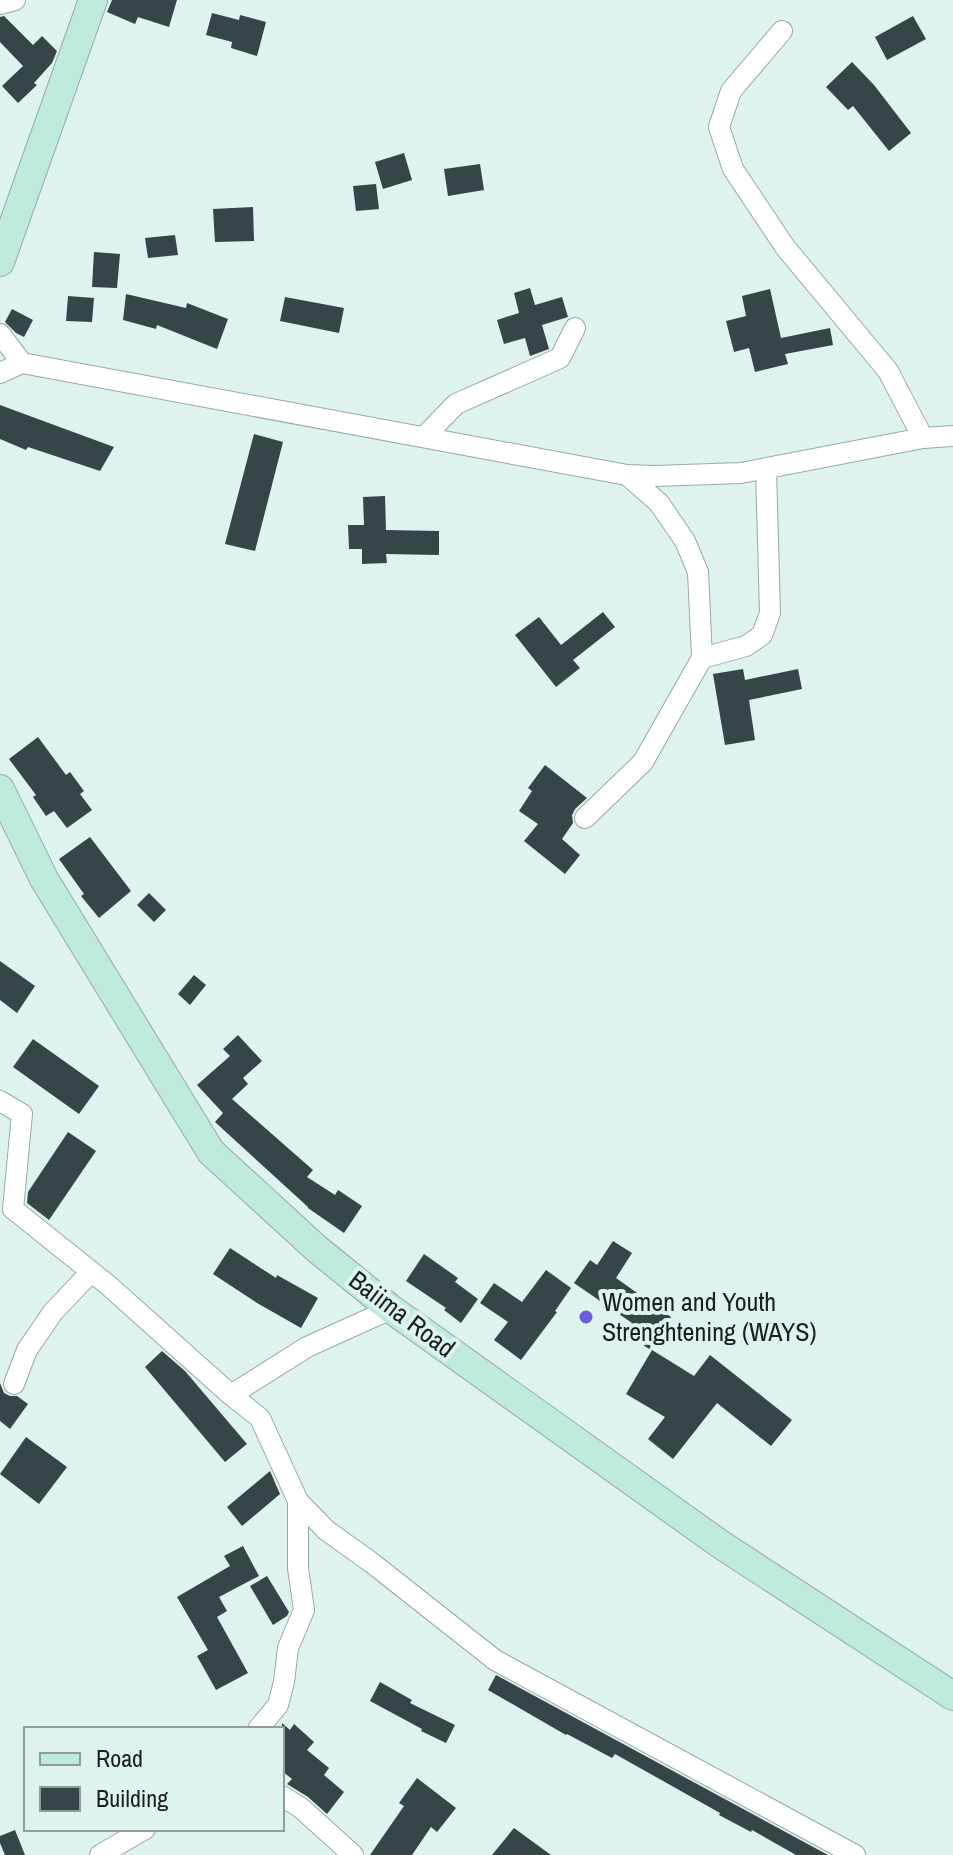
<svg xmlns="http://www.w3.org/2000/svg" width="953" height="1855" viewBox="0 0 953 1855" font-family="'Archivo Narrow',sans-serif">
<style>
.building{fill:#354548}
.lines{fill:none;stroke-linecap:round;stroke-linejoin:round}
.street-casing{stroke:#96a9a7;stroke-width:22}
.secondary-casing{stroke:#96a9a7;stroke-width:30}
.street{stroke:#fff;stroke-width:20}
.secondary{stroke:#bee9dd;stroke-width:28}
.poi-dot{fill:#6a5fd9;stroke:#def2ef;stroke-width:3}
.labels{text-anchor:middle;stroke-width:8;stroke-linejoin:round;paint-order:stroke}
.poi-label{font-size:26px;fill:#18201f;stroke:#def2ef;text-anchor:start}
.street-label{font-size:26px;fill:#18201f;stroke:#def2ef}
</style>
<rect width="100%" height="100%" fill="#def2ef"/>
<g class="building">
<polygon points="112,0 177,0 169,27 138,17 135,24 107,12"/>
<polygon points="212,13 239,20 240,15 266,22 257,56 231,48 232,42 206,35"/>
<polygon points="4,16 33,45 42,36 57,51 52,63 34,83 37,85 18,103 2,86 23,66 0,42 0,17"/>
<polygon points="913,16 926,39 887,60 875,37"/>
<polygon points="852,62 874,85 911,133 889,151 853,106 848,110 826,87"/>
<polygon points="404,153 412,180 383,189 375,162"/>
<polygon points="480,164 484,190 448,196 444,169"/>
<polygon points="376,184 379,209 356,211 353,186"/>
<polygon points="253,207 254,241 215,242 213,209"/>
<polygon points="175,235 178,255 148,258 145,238"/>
<polygon points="94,252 120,254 117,288 92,287"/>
<polygon points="530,288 535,305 562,297 568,317 542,325 549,349 530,356 525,338 504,344 497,320 519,313 514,293"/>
<polygon points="770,289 781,338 830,328 833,345 785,354 788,364 755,372 749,348 734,352 726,321 746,316 742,296"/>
<polygon points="126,294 186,308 187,303 228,319 217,349 157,325 156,329 123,320"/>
<polygon points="68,296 94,298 92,322 66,321"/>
<polygon points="285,297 344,308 339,333 280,321"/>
<polygon points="12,309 33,320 24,337 16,333 5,322"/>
<polygon points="0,405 46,422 114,447 100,471 28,447 26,450 0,439"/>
<polygon points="254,434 283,442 255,551 225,544"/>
<polygon points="385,496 386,530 439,531 439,555 386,554 387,563 362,564 362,549 349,549 348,525 364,525 363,497"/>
<polygon points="603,612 615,627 573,660 580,668 556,687 515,635 539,617 561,645"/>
<polygon points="743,669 745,680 798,669 802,689 749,700 755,740 725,745 713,674"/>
<polygon points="38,737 66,775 70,772 84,791 80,794 92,810 67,828 54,811 46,816 33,797 36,795 9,759"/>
<polygon points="545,765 587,798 575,809 572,815 573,823 562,839 580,855 565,874 524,841 538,824 519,811 532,791 528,788"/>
<polygon points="90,837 131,891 99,918 81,896 84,894 59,859"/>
<polygon points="149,893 166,910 154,922 137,905"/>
<polygon points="0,961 35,986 17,1013 0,1000"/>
<polygon points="194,975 206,985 190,1005 178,994"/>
<polygon points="238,1035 262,1061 243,1078 248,1084 232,1099 313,1170 307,1177 335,1195 338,1190 362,1206 344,1233 308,1208 308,1207 215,1122 223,1113 197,1085 230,1056 223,1049"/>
<polygon points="33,1039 99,1086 79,1114 13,1067"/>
<polygon points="68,1132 96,1151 49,1220 27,1203 28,1192"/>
<polygon points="613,1241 632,1253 616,1278 671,1317 649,1349 625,1332 632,1323 574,1283 590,1260 597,1265"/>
<polygon points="230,1248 276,1278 277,1275 318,1298 301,1328 257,1303 213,1274"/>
<polygon points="424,1254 458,1278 455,1282 478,1299 461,1323 444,1310 446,1308 406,1281"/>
<polygon points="546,1270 571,1288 555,1311 557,1312 521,1360 494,1340 508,1322 480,1303 494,1283 522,1302"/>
<polygon points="652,1350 694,1376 710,1355 792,1420 771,1446 717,1403 673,1459 648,1439 665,1417 626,1394"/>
<polygon points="162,1351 185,1371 247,1444 225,1462 145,1367"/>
<polygon points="0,1383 4,1393 10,1396 17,1396 28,1404 10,1429 0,1421"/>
<polygon points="26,1437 67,1467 39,1504 0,1474"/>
<polygon points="270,1471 280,1494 242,1526 227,1507"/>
<polygon points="243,1546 259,1576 219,1597 227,1611 217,1617 248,1673 216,1690 197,1656 208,1650 177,1597 230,1566 224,1556"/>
<polygon points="267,1576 289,1612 287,1616 273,1625 250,1586"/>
<polygon points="496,1675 828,1855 796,1855 752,1830 751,1832 719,1815 720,1813 615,1754 612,1758 567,1734 566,1735 488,1690"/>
<polygon points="380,1682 412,1700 410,1703 455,1725 446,1743 421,1731 422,1729 370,1701"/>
<polygon points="282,1723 290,1730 294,1724 314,1742 307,1750 329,1768 324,1775 344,1792 327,1814 308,1797 287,1784 292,1779 282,1771"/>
<polygon points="417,1778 456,1808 437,1832 431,1827 412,1855 370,1855 404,1806 399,1803"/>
<polygon points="514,1828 551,1855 492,1855"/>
<polygon points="15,1830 25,1855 5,1855 0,1843 0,1836"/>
</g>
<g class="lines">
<g class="street-casing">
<g id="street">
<polyline points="0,4 15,0"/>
<polyline points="782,31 731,91 719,127 733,169 785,247 888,371 923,438"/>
<polyline points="0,334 22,363"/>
<polyline points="0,373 22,363 627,475 654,476 741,473 923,438 953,436"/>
<polyline points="425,436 456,404 560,358 575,328"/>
<polyline points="702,658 746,646 762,635 770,613 766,469"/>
<polyline points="585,818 643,762 702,658 698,572 685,541 659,503 627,475"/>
<polyline points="0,1101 22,1114 13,1209 108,1285 231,1395 260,1418 298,1501 326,1530 372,1563 495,1660 855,1855"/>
<polyline points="14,1384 27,1350 53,1312 91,1272"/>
<polyline points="231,1395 307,1347 391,1309"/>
<polyline points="258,1729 278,1705 284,1682 288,1648 304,1610 298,1568 298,1501"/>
<polyline points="282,1796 301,1808 353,1855"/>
<polyline points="100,1855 145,1829"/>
</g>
</g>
<g class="secondary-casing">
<g id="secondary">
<polyline points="0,262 93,0"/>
<polyline points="0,789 44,879 211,1152 317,1249 391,1309 720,1544 953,1696"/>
</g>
</g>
<use href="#street" class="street"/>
<use href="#secondary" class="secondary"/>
</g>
<circle class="poi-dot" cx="586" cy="1317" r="8"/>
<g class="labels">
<g class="poi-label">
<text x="602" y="1311">Women and Youth<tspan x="602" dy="30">Strenghtening (WAYS)</tspan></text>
</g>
<g class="street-label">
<text transform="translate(402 1314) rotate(37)" y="9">Baiima Road</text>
</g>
</g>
<rect x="24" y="1727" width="260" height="104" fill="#def2ef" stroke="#8f9e9c" stroke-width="2"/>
<rect x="40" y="1753" width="40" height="12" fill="#bee9dd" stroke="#8f9e9c" stroke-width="2"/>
<text x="96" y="1767" font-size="24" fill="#18201f">Road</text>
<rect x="40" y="1787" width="40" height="24" fill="#354548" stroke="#8f9e9c" stroke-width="2"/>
<text x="96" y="1807" font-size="24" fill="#18201f">Building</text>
</svg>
